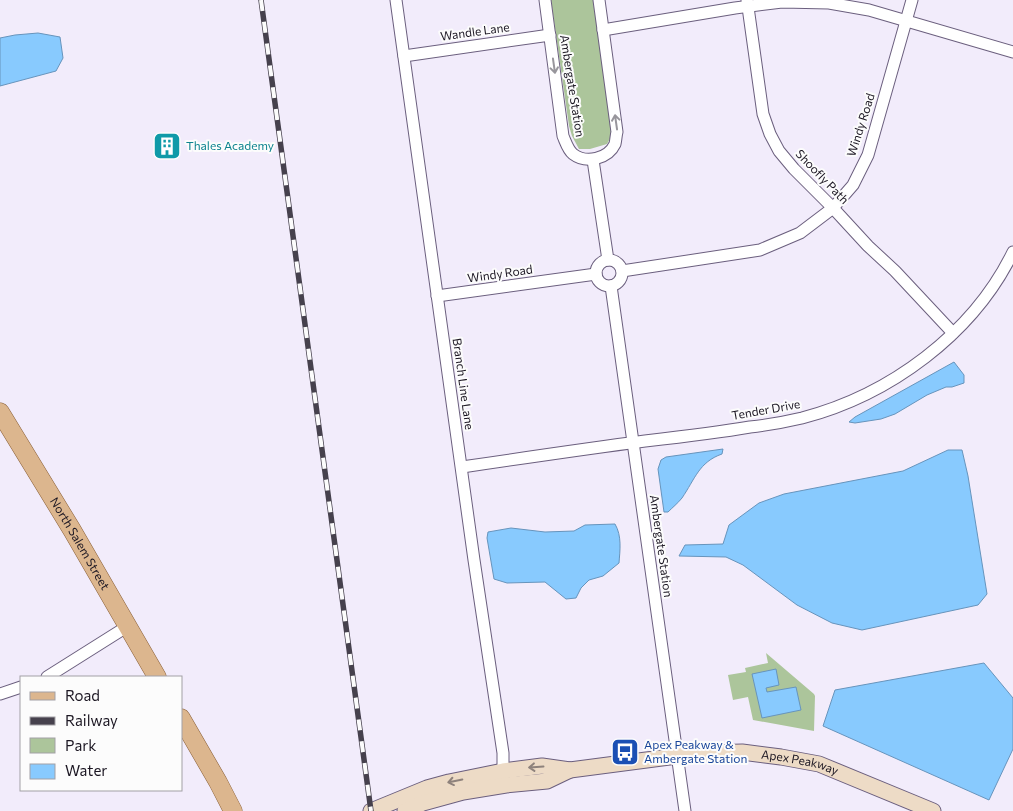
<svg xmlns="http://www.w3.org/2000/svg" width="1013" height="811" viewBox="0 0 1013 811" font-family="Commissioner,sans-serif">
<style>
.green{fill:#acc59b}
.water{fill:#88cafe;stroke:#6794bc}
.lines{fill:none;stroke-linecap:round;stroke-linejoin:round}
.minor-casing{stroke:#6b5f7e;stroke-width:13}
.secondary-casing{stroke:#6b5f7e;stroke-width:17}
.primary-casing{stroke:#895f37;stroke-width:19}
.minor{stroke:#fff;stroke-width:11}
.secondary{stroke:#eddbc6;stroke-width:15}
.primary{stroke:#dcb68e;stroke-width:18}
.rail-casing{stroke:#46414d;stroke-width:5.5}
.rail{stroke:#fcfcfc;stroke-width:4;stroke-dasharray:11;stroke-linecap:butt}
.oneway{stroke:#98969c}
.oneway2{stroke:#8e827c}
.labels{text-anchor:middle;stroke-width:4;stroke-linejoin:round;paint-order:stroke}
.street-label{font-size:12px;fill:#1b1622;stroke:#fcfcfc}
.culture-label{font-size:12px;fill:#0d838f;stroke:#fcfcfc;text-anchor:start}
.transit-label{font-size:12px;fill:#164399;stroke:#fcfcfc;text-anchor:start}
</style>
<rect width="100%" height="100%" fill="#f2ecfb"/>
<g class="green">
<polygon points="551,0 593,0 611,127 611,137 607,144 590,149 579,149 572,136 569,126"/>
<polygon points="766,653 814,694 815,696 814,731 753,720 748,697 733,700 728,675 746,672 745,668 768,663"/>
</g>
<g class="water">
<polygon points="38,33 60,37 63,58 56,71 0,86 0,38 15,35"/>
<polygon points="954,362 964,375 964,383 952,387 946,387 927,395 895,414 881,419 855,423 849,422 855,417"/>
<path d="M723 449 722 454C699 462 695 479 682 498 678 503 672 508 668 512H664L658 469 661 460 666 457Z"/>
<polygon points="948,450 962,450 968,476 987,594 978,605 862,630 832,623 797,605 743,565 726,557 679,556 685,545 723,544 729,525 759,503 784,494 903,471"/>
<path d="M615 524C622 536 620 550 619 563L603 576 589 580 581 588 576 598 566 599 545 582 507 583 494 579 487 538 488 532 511 528 545 532 574 531 585 525Z"/>
<polygon points="984,663 1013,698 1013,749 989,800 823,726 835,690"/>
<polygon points="776,669 779,685 766,688 767,692 796,687 801,710 762,718 752,674"/>
</g>
<g class="lines">
<g class="minor-casing">
<g id="minor">
<polyline points="396,0 474,560 503,753 503,771"/>
<path d="M545 0 563 136C566 143 568 150 573 154 586 164 608 159 615 144 616 140 616 135 617 132L599 0"/>
<polyline points="747,0 763,114 770,134 779,151 794,169 833,208 868,246 895,271 953,333"/>
<polyline points="603,30 735,8 782,2 829,3 869,10 1013,52"/>
<polyline points="404,56 550,35"/>
<polyline points="593,160 608,260"/>
<circle cx="609" cy="273" r="13"/>
<polyline points="622,271 760,250 800,233 833,208 853,185 868,155 912,0"/>
<polyline points="611,286 685,811"/>
<polyline points="437,296 596,274"/>
<path d="M462 467C523 458 584 449 645 441 680 437 715 433 750 427 768 425 785 422 802 418 890 395 973 334 1013 252"/>
<polyline points="47,677 128,626"/>
<polyline points="0,694 21,687"/>
</g>
</g>
<g class="secondary-casing">
<g id="secondary">
<path id="s1" d="M371 811 427 788 449 782 503 771 542 766 570 770 677 756 709 753 742 752 781 757 819 764 933 811"/>
<polyline points="405,811 423,803 463,792 506,785 547,781 570,770"/>
</g>
</g>
<g class="primary-casing">
<g id="primary">
<path id="s2" d="M0 412 72 530 157 677"/>
<polyline points="181,718 218,782 233,811"/>
</g>
</g>
<use href="#minor" class="minor"/>
<use href="#secondary" class="secondary"/>
<use href="#primary" class="primary"/>
<g class="rail-casing">
<polyline id="rail" points="261,0 371,811"/>
</g>
<use href="#rail" class="rail"/>
</g>
<defs><path id="oneway-shaft" d="M-6 0H5M1.5-3L5.5 0L1.5 3" fill="none" stroke-width="1.6" stroke-linecap="round" stroke-linejoin="round" transform="scale(1.25)"/></defs>
<g class="oneway">
<use href="#oneway-shaft" transform="translate(554 66) rotate(82)"/>
<use href="#oneway-shaft" transform="translate(616 122) rotate(-98)"/>
</g>
<g class="oneway2">
<use href="#oneway-shaft" transform="translate(536 767) rotate(176)"/>
<use href="#oneway-shaft" transform="translate(455 781) rotate(168)"/>
</g>
<defs>
<g id="building-square" transform="scale(1.4375)"><rect x="-9" y="-9" width="18" height="18" rx="4" fill="#0f9aa8" stroke="#fcfcfc"/><path d="M-4-6H4V6H1V3H-1V6H-4ZM-2.5-4.3h1.7v1.8h-1.7ZM.8-4.3h1.7v1.8H.8ZM-2.5-1h1.7V.8h-1.7ZM.8-1h1.7V.8H.8Z" fill="#fff"/></g>
<g id="bus-square" transform="scale(1.4375)"><rect x="-9" y="-9" width="18" height="18" rx="4" fill="#1a4fb4" stroke="#fcfcfc"/><path d="M-5-6H5V4H4V6H2V4H-2V6H-4V4H-5ZM-3.5-4V0h7V-4ZM-3.5 1.2v1.5H-2V1.2ZM2 1.2v1.5H3.5V1.2Z" fill="#fff"/></g>
</defs>
<g fill-rule="evenodd">
<use href="#building-square" x="167" y="146"/>
<use href="#bus-square" x="625" y="752"/>
</g>
<g class="labels">
<g class="street-label">
<text transform="translate(475 32) rotate(-8)" y="4">Wandle Lane</text>
<text transform="translate(572 86) rotate(81)" y="4">Ambergate Station</text>
<text transform="translate(861 125) rotate(-72)" y="4">Windy Road</text>
<text transform="translate(822 177) rotate(46)" y="4">Shoofly Path</text>
<text transform="translate(500 274) rotate(-8)" y="4">Windy Road</text>
<text transform="translate(463 384) rotate(82)" y="4">Branch Line Lane</text>
<text transform="translate(766 410) rotate(-10)" y="4">Tender Drive</text>
<text dy="4" stroke="none"><textPath href="#s2" startOffset="154">North Salem Street</textPath></text>
<text transform="translate(661 546) rotate(82)" y="4">Ambergate Station</text>
<text dy="4" stroke="none"><textPath href="#s1" startOffset="438">Apex Peakway</textPath></text>
</g>
<g class="culture-label">
<text x="186" y="150">Thales Academy</text>
</g>
<g class="transit-label">
<text x="644" y="749">Apex Peakway &amp;<tspan x="644" dy="14">Ambergate Station</tspan></text>
</g>
</g>
<rect x="20" y="676" width="162" height="115" fill="#fcfcfc" stroke="#a2a0a5"/>
<rect x="30" y="692" width="25" height="8" fill="#dcb68e" stroke="#a2a0a5"/>
<text x="65" y="701" font-size="15" fill="#1b1622">Road</text>
<rect x="30" y="717" width="25" height="8" fill="#46414d" stroke="#a2a0a5"/>
<text x="65" y="726" font-size="15" fill="#1b1622">Railway</text>
<rect x="30" y="738" width="25" height="15" fill="#acc59b" stroke="#a2a0a5"/>
<text x="65" y="751" font-size="15" fill="#1b1622">Park</text>
<rect x="30" y="764" width="25" height="15" fill="#88cafe" stroke="#a2a0a5"/>
<text x="65" y="776" font-size="15" fill="#1b1622">Water</text>
</svg>
